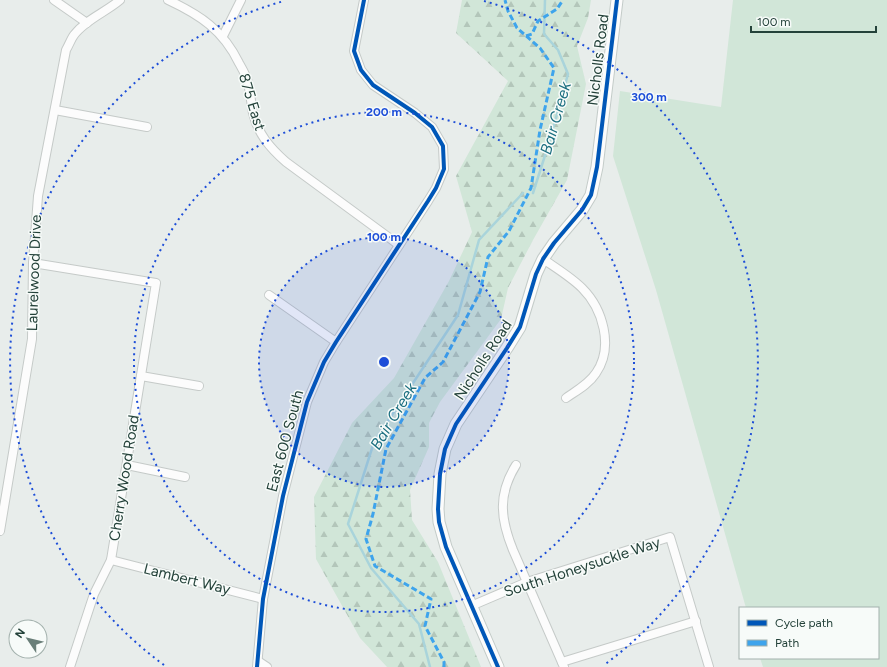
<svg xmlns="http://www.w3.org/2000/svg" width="887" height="667" viewBox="0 0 887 667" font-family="Figtree,sans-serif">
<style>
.grass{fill:#d1e6d8}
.forest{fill:url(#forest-firs)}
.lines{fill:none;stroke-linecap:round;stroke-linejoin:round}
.stream{stroke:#a9d4db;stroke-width:2.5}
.street-casing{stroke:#c5cac8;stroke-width:10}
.secondary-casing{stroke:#c3cbc8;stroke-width:13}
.street{stroke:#fcfcfc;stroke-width:8}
.secondary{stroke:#fcfcfc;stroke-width:11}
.quiet{stroke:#3ea4ec;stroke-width:3;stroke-dasharray:6 3;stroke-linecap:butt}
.cycleway-casing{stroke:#f7fbf9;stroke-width:6}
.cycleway{stroke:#0057b8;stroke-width:4}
.ring{fill:none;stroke:#1d4ed8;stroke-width:2;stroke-dasharray:2 4}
.labels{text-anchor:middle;stroke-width:3;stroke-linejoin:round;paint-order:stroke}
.street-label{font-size:15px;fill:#24423a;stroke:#f7fbf9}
.water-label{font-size:16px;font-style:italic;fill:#1c6f80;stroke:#f7fbf9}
.centre{fill:#1d4ed8;stroke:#f7fbf9;stroke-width:2}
.ring-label{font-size:12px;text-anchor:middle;font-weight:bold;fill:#1d4ed8;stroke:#f7fbf9;stroke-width:3;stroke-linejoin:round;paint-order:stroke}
</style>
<defs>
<pattern id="forest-firs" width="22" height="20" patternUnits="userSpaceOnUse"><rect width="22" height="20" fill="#d1e6d8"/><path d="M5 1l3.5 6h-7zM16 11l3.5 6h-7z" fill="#b3c6ba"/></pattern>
</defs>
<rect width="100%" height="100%" fill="#e8edeb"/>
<polygon class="grass" points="733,0 887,0 887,667 763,667 760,658 878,658 878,608 746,608 656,290 613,156 620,91 721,107"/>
<polygon class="forest" points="462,0 591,0 588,18 577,46 586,84 567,180 533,240 508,288 501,319 440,402 429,423 429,447 410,490 412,520 438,562 481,667 387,667 360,638 316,559 314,497 352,423 394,378 449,281 472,232 456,176 508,81 456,33"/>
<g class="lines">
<g class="stream">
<polyline points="533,193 549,143 568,74 558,50 544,34 545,0"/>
<polyline points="430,667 419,624 371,568 348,524 374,442 458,315 479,240 523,193"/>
</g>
<g class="street-casing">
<g id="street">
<polyline points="54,0 87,23"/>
<path d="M168 0C200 15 223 30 239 63 242 68 245 74 247 79 250 90 251 102 253 113 258 134 270 148 286 162L399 245"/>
<polyline points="223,36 241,0"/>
<polyline points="55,110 147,127"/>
<path d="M543 259C556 268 571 277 582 288 603 309 614 347 596 373 589 384 576 391 566 398"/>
<polyline points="33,263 156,283 111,560 94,594 70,667"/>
<polyline points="269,295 336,342"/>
<polyline points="141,376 199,386"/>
<polyline points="127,465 185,477"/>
<path d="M516 465C498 494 500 518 513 550L564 667"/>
<path d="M0 531 32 339 33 263 38 196 66 50C69 45 71 39 74 35 85 20 106 12 120 0"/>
<polyline points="111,560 263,599"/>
<polyline points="471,606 527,582 670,537 709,667"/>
<polyline points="258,661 267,667"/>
<polyline points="562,662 696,621"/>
<polyline points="257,667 263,599 283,496 307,402 324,362 336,342 428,201 436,188 444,169 443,146 432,127 415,113 373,85 361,70 354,51 364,0"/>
</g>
</g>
<g class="secondary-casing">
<polyline id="secondary" points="498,667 446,547 439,522 438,509 440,474 445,449 456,424 507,348 520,327 536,274 543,259 554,243 582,210 591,195 597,167 617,0"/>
</g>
<use href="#street" class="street"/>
<use href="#secondary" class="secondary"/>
<g class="quiet">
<polyline points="526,36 532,34 538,21 557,9 563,0"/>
<polyline points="444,667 444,662 425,626 431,599 375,566 366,539 373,514 386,449 425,378 443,362 480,292 488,257 509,231 531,188 540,130 554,68 540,48 517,28 508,11 505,0"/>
</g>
<g class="cycleway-casing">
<g id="cycleway">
<polyline points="257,667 263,599 283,496 307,402 324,362 336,342 428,201 436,188 444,169 443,146 432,127 415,113 373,85 361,70 354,51 364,0"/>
<polyline points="498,667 446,547 439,522 438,509 440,474 445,449 456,424 507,348 520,327 536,274 543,259 554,243 582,210 591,195 597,167 617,0"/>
</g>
</g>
<use href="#cycleway" class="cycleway"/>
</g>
<circle cx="384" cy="362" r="125" fill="#1d4ed8" fill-opacity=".12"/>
<g class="ring">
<circle cx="384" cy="362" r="125"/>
<circle cx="384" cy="362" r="250"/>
<path d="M164 665A375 375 0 0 1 284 1M484 1A375 375 0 0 1 604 665"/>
</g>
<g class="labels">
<g class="street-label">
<text transform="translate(598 60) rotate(-83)" y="5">Nicholls Road</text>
<text transform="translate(252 102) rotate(73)" y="5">875 East</text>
<text transform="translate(34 273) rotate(-88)" y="5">Laurelwood Drive</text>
<text transform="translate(483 360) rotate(-57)" y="5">Nicholls Road</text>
<text transform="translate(285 441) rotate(-75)" y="5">East 600 South</text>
<text transform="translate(124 478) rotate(-81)" y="5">Cherry Wood Road</text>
<text transform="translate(582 567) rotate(-18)" y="5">South Honeysuckle Way</text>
<text transform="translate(187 579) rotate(14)" y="5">Lambert Way</text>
</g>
<g class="water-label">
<text transform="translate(555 118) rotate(-74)" y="6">Bair Creek</text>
<text transform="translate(393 416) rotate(-59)" y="6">Bair Creek</text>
</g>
</g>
<circle cx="384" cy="362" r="6" class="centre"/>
<g class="ring-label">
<text x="649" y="101">300 m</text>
<text x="384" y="116">200 m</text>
<text x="384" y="241">100 m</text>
</g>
<rect x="739" y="607" width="140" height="52" fill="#f7fbf9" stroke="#a3b1ad"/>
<rect x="747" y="620" width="20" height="6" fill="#0057b8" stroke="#a3b1ad"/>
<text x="775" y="627" font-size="12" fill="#24423a">Cycle path</text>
<rect x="747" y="640" width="20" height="6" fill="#3ea4ec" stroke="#a3b1ad"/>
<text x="775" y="647" font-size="12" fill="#24423a">Path</text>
<g transform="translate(28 639) rotate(305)"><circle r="19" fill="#f7fbf9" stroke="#a3b1ad"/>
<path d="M0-3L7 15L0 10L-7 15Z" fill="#697e78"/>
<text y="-6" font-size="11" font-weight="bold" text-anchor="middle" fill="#24423a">N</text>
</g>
<path d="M751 26v6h125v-6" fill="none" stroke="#24423a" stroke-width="2"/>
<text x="757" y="26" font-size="12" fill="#24423a" stroke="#f7fbf9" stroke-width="3" paint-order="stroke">100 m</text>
</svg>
